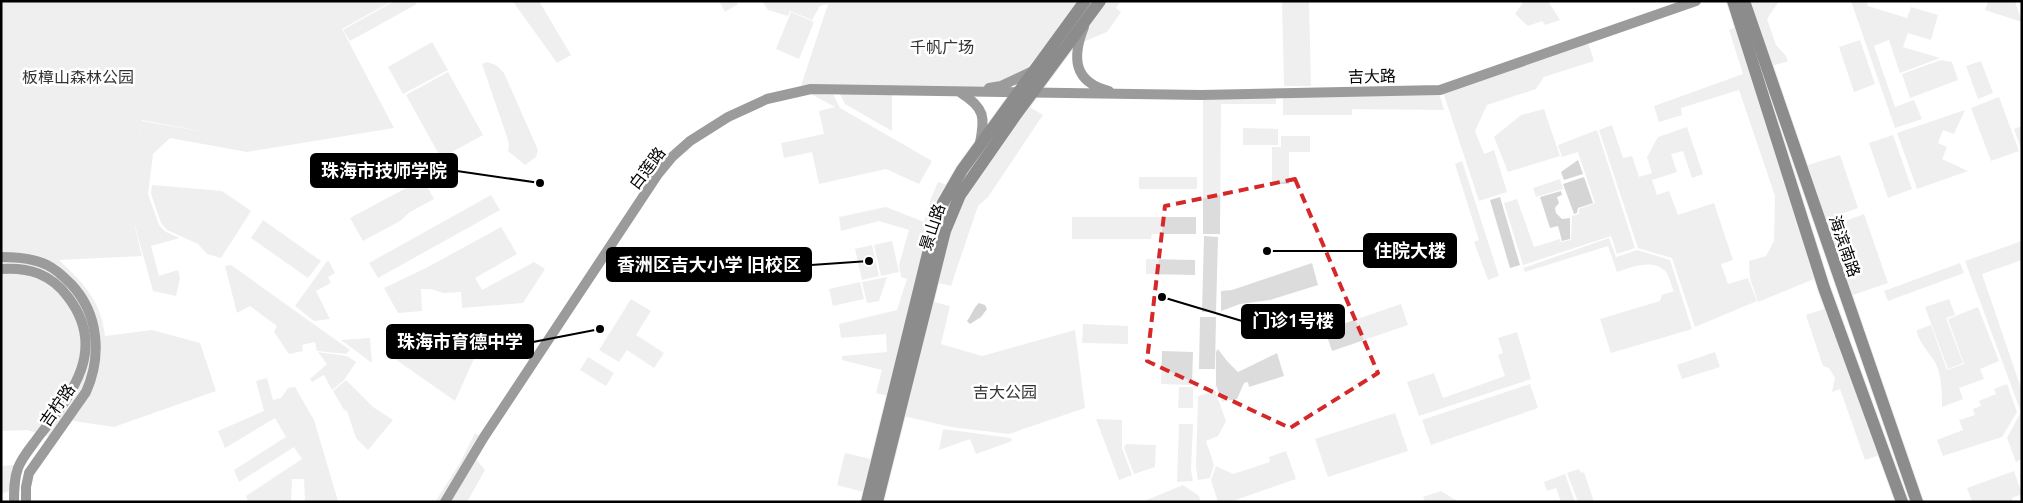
<svg xmlns="http://www.w3.org/2000/svg" width="2023" height="503" viewBox="0 0 2023 503" font-family="Ubuntu,'Noto Sans SC',sans-serif">
<style>
.green{fill:#dcdcdc;fill-rule:evenodd}
.water{fill:#a3a3a3}
.lines{fill:none;stroke-linecap:round;stroke-linejoin:round}
.primary-casing{stroke:#dbdbdb;stroke-width:14}
.secondary{stroke:#222;stroke-width:10}
.primary{stroke:#000;stroke-width:12}
.marked{fill:none;stroke:#d62828;stroke-width:4;stroke-dasharray:10 6;stroke-linejoin:round}
.labels{text-anchor:middle;stroke-width:5;stroke-linejoin:round;paint-order:stroke}
.park-label{font-size:16px;fill:#333;stroke:#fff}
.street-label{font-size:16px;fill:#000;stroke:#fff}
.leader{fill:none;stroke:#000;stroke-width:2}
.callout-dot{fill:#000;stroke:#fff;stroke-width:2}
.callout{fill:#000;stroke:#000;stroke-width:2}
.callout-label{font-size:18px;text-anchor:middle;font-weight:bold;fill:#fff}
</style>
<rect width="100%" height="100%" fill="#fff"/>
<g class="green">
<path d="M1 1H392L342 29 394 128 247 152 170 138 153 154 148 194 159 225 166 232 180 238 151 246 159 276 178 270 180 278 176 296 153 291 132 215 142 256 59 260C83 283 101 300 105 336L152 330 200 343 216 391 114 427 67 420 53 438 27 430 1 431ZM142 120 210 133 142 121 130 202Z"/>
<polygon points="394,1 413,1 417,4 350,41 343,30"/>
<polygon points="504,1 539,1 571,55 557,63 514,3"/>
<polygon points="719,1 736,1 738,4 725,12"/>
<polygon points="762,1 1085,1 1036,67 1000,85 960,92 799,92 828,4 820,6 812,20 790,11 788,16 768,10"/>
<polygon points="1103,1 1121,1 1116,8 1121,12 1107,32 1083,42 1089,21"/>
<polygon points="1282,1 1309,1 1311,86 1284,86"/>
<polygon points="1524,1 1548,1 1560,20 1545,25 1542,21 1528,26 1515,14"/>
<polygon points="1747,1 1779,1 1767,19 1776,45 1786,56 1788,61 1769,67"/>
<polygon points="1851,1 1866,1 1868,6 1907,18 1911,7 1938,15 1931,40 1908,33 1903,47 1940,58 1900,73 1889,40 1874,46 1895,107 1914,100 1922,119 1895,128"/>
<polygon points="1988,1 2015,1 2022,22 1985,10"/>
<polygon points="791,12 814,22 799,59 776,49"/>
<polygon points="1739,26 1819,277 1758,302 1750,278 1749,261 1766,256 1774,241 1775,196 1739,90 1681,108 1682,115 1659,122 1654,106 1743,74 1729,30"/>
<polygon points="1587,40 1594,61 1544,77 1536,89 1487,105 1475,131 1484,154 1494,150 1507,192 1479,201 1443,92"/>
<polygon points="1860,40 1875,84 1854,92 1839,47"/>
<polygon points="432,42 448,70 403,94 388,67"/>
<polygon points="1941,60 1952,62 1958,80 1910,98 1902,74"/>
<polygon points="1981,61 1993,93 1978,99 1966,66"/>
<polygon points="487,62 496,65 504,73 538,150 536,157 525,165 508,151 509,145 507,137 482,64"/>
<polygon points="448,72 483,135 441,158 406,95"/>
<polygon points="832,92 840,108 932,161 919,184 886,169 819,184 812,152 784,158 781,143 824,134 819,111 835,107 809,93"/>
<polygon points="839,92 892,94 892,131 845,104"/>
<polygon points="1439,93 1444,110 1352,109 1352,115 1283,115 1283,96"/>
<polygon points="1276,96 1276,104 1221,104 1220,234 1203,234 1203,97"/>
<polygon points="1999,97 2019,151 1991,161 1971,108"/>
<polygon points="1025,104 1043,115 988,197 978,206 951,286 935,282 961,195"/>
<polygon points="1544,109 1560,156 1508,172 1494,137 1521,115"/>
<polygon points="1965,110 1954,134 1943,130 1938,143 1947,147 1942,159 1968,171 1917,189 1897,133"/>
<polygon points="1612,125 1623,158 1632,156 1639,177 1652,173 1647,157 1658,137 1687,127 1703,174 1692,178 1683,151 1671,154 1677,172 1652,180 1657,195 1669,191 1678,215 1714,203 1733,260 1721,264 1728,284 1748,278 1757,301 1695,327 1672,258 1638,248 1599,130"/>
<polygon points="2022,126 2022,148 2021,148 2014,129"/>
<polygon points="1243,128 1278,129 1278,145 1243,145"/>
<polygon points="1597,130 1635,248 1617,254 1611,236 1523,265 1504,203 1517,199 1534,247 1560,239 1561,242 1571,240 1572,216 1579,214 1579,209 1595,203 1578,152 1562,157 1558,145"/>
<polygon points="1893,135 1912,189 1888,198 1869,143"/>
<polygon points="1281,136 1310,136 1310,152 1289,152 1289,184 1272,184 1272,147 1281,147"/>
<polygon points="1840,155 1858,208 1824,220 1805,166"/>
<polygon points="1462,161 1499,276 1488,280 1474,242 1479,240 1455,164"/>
<rect x="1139" y="177" width="58" height="12"/>
<polygon points="423,179 434,199 410,212 400,221 363,241 350,218"/>
<polygon points="1560,179 1563,189 1536,197 1533,188"/>
<polygon points="938,182 951,186 891,397 876,393 882,370 842,360 842,356 887,352 886,334 841,338 839,324 897,310 907,279 901,277 899,265 909,230 879,221 841,231 839,217 886,207 924,222 931,198"/>
<polygon points="152,185 222,191 251,211 221,258 207,254 198,244 167,230 161,223 151,194"/>
<polygon points="491,195 500,210 378,278 369,263"/>
<polygon points="1864,214 1888,283 1850,296 1826,228"/>
<polygon points="1072,217 1196,217 1196,234 1152,234 1151,239 1072,239"/>
<polygon points="263,220 321,261 308,278 251,238"/>
<polygon points="501,227 517,254 475,278 482,290 534,262 545,269 523,303 462,308 461,292 443,293 431,289 421,289 422,311 398,313 384,288 426,268"/>
<polygon points="1204,236 1218,237 1216,312 1202,312"/>
<path d="M1609 238 1616 257 1637 250 1670 260 1692 329 1611 353 1600 319 1660 301 1662 295 1674 291C1671 286 1670 277 1666 272 1654 258 1632 267 1617 272L1608 246 1525 272 1523 268Z"/>
<polygon points="892,241 899,272 881,276 874,245"/>
<polygon points="2022,241 2022,260 1982,274 2022,391 2022,459 2016,462 2007,438 2021,412 1965,261"/>
<polygon points="872,245 879,276 862,280 855,249"/>
<polygon points="1146,259 1195,260 1195,275 1146,274"/>
<polygon points="328,260 335,273 328,277 331,283 316,291 330,319 314,321 295,306"/>
<polygon points="1312,263 1318,285 1270,300 1240,304 1221,311 1221,291 1232,290"/>
<polygon points="1960,263 1964,273 1888,301 1884,291"/>
<polygon points="231,265 350,350 346,354 317,351 315,342 302,345 303,351 289,354 274,332 277,326 250,306 237,313 225,266"/>
<polygon points="887,277 879,301 867,303 862,282"/>
<polygon points="860,282 864,299 833,306 829,289"/>
<polygon points="631,299 651,311 636,335 664,353 654,368 627,350 619,362 599,350"/>
<polygon points="1949,299 1955,315 1946,318 1963,363 1948,369 1925,307"/>
<polygon points="930,301 950,306 941,344 982,356 1075,330 1085,408 1009,434 951,427 899,415"/>
<polygon points="1401,304 1408,325 1332,351 1325,330"/>
<polygon points="1830,307 1883,454 1865,460 1840,389 1832,392 1835,378 1829,368 1823,366 1806,315"/>
<path d="M1978 307 1999 361 1980 369 1984 379 1959 388 1963 399 1942 407C1942 393 1942 378 1936 364 1931 354 1917 341 1917 330L1931 325 1947 370 1964 364 1948 319Z"/>
<polygon points="1200,317 1216,317 1215,369 1199,369"/>
<polygon points="1083,324 1128,326 1128,344 1082,343"/>
<polygon points="1517,332 1531,379 1419,416 1407,382 1434,373 1443,398 1505,376 1498,355 1503,353 1498,338"/>
<polygon points="370,338 372,363 341,340"/>
<polygon points="1218,349 1227,361 1238,372 1277,353 1284,376 1249,387 1248,382 1244,383 1237,399 1222,402 1216,385 1216,352"/>
<polygon points="1162,351 1193,352 1192,385 1161,384"/>
<polygon points="318,352 347,356 356,362 344,380 332,390 324,375 312,382 310,379 327,364"/>
<polygon points="477,352 455,401 395,359 395,355"/>
<polygon points="1715,352 1720,367 1682,379 1677,365"/>
<polygon points="588,357 614,373 606,386 580,370"/>
<polygon points="267,378 273,400 281,398 288,388 295,387 314,420 338,501 305,502 304,479 292,479 291,502 248,502 246,496 302,459 294,447 239,482 234,470 286,437 275,418 225,448 218,431 264,411 256,381"/>
<polygon points="346,380 373,407 393,420 368,450 356,438 347,411 344,410 333,391"/>
<polygon points="1530,384 1538,408 1431,445 1422,420"/>
<polygon points="2007,384 2017,412 2002,437 1943,456 1937,440 1963,430 1959,420 1975,415 1973,409 1981,406 1979,401 1996,394 1994,389"/>
<polygon points="1179,387 1193,387 1193,408 1178,408"/>
<polygon points="1215,391 1226,421 1218,436 1206,441 1214,465 1210,478 1198,480 1196,467 1198,396"/>
<polygon points="1395,413 1408,451 1328,477 1315,439"/>
<polygon points="1096,419 1122,420 1122,448 1132,475 1119,480"/>
<polygon points="1179,424 1193,424 1191,470 1193,481 1177,482"/>
<polygon points="943,429 1011,438 1012,441 976,454 970,439 939,450"/>
<polygon points="475,433 482,438 444,502 435,502 460,463"/>
<polygon points="1126,444 1156,445 1155,467 1134,474 1124,448"/>
<polygon points="1286,451 1296,479 1230,502 1218,502 1211,480 1216,466 1233,474 1270,462 1269,457"/>
<polygon points="845,453 875,460 867,493 837,485"/>
<polygon points="475,458 485,470 467,502 449,502"/>
<polygon points="16,465 12,490 1,494 1,466"/>
<polygon points="1579,469 1581,473 1584,472 1594,502 1578,502 1567,473"/>
<polygon points="2014,471 2022,494 2012,498 2013,502 1972,502 1967,488"/>
<polygon points="1565,474 1575,502 1561,502 1556,488 1547,491 1544,482"/>
<polygon points="1183,485 1199,496 1201,502 1142,502"/>
<polygon points="1441,491 1459,502 1425,502 1423,497"/>
</g>
<g class="water">
<polygon points="1578,160 1583,174 1564,180 1561,172"/>
<polygon points="1584,177 1593,203 1578,208 1577,213 1574,214 1563,184"/>
<polygon points="1561,191 1562,195 1557,197 1559,203 1555,208 1556,213 1562,219 1570,218 1570,239 1562,241 1558,226 1550,228 1540,197"/>
<polygon points="1500,197 1520,265 1510,268 1490,200"/>
<path d="M979 303 985 305 987 309 981 317 970 324 967 321C972 315 973 308 979 303Z"/>
</g>
<g class="lines">
<g class="primary-casing">
<g id="primary">
<polyline points="1733,1 1824,288 1902,502"/>
<polyline points="1744,1 1917,502"/>
<polyline points="867,502 932,237 943,203 962,170 1085,1"/>
<polyline points="877,502 945,231 960,195 1015,116 1100,1"/>
</g>
</g>
<g class="secondary">
<path d="M1084 27C1072 57 1073 82 1109 91"/>
<polyline points="989,88 1001,86 1035,70"/>
<path d="M961 93C985 108 985 117 980 143"/>
<path d="M1 257C16 257 33 258 47 265 56 269 64 277 71 284 99 314 102 356 86 392L29 473 26 487V502"/>
<path d="M1 269C29 267 51 274 68 297 108 349 72 394 39 436 32 446 22 457 18 468 14 479 14 490 14 502"/>
<polyline points="445,502 484,437 658,174 672,157 690,141 728,117 767,99 811,89 1201,95 1440,90 1696,1"/>
</g>
<use href="#primary" class="primary"/>
</g>
<path d="M0 0H2023V503H0ZM1295 179 1378 373 1290 428 1147 361 1165 206Z" fill="#fff" fill-opacity=".55" fill-rule="evenodd"/>
<path class="marked" d="M1295 179 1378 373 1290 428 1147 361 1165 206Z"/>
<g class="labels">
<g class="park-label">
<text x="942" y="53">千帆广场</text>
<text x="78" y="83">板樟山森林公园</text>
<text x="1005" y="398">吉大公园</text>
</g>
<g class="street-label">
<text transform="translate(1372 76) rotate(-1)" y="6">吉大路</text>
<text transform="translate(647 168) rotate(-53)" y="6">白莲路</text>
<text transform="translate(932 227) rotate(-72)" y="6">景山路</text>
<text transform="translate(1845 246) rotate(71)" y="6">海滨南路</text>
<text transform="translate(57 405) rotate(-55)" y="6">吉柠路</text>
</g>
</g>
<path class="leader" d="M540 183L457 171M1267 251L1364 251M869 261L811 265M1162 297L1242 321M600 329L533 342"/>
<g class="callout-dot">
<circle cx="540" cy="183" r="5"/>
<circle cx="1267" cy="251" r="5"/>
<circle cx="869" cy="261" r="5"/>
<circle cx="1162" cy="297" r="5"/>
<circle cx="600" cy="329" r="5"/>
</g>
<g class="callout">
<rect x="311" y="154" width="146" height="33" rx="5"/>
<rect x="1364" y="234" width="92" height="33" rx="5"/>
<rect x="607" y="248" width="204" height="33" rx="5"/>
<rect x="1242" y="305" width="102" height="33" rx="5"/>
<rect x="387" y="325" width="146" height="33" rx="5"/>
</g>
<g class="callout-label">
<text x="384" y="177">珠海市技师学院</text>
<text x="1410" y="257">住院大楼</text>
<text x="709" y="271">香洲区吉大小学 旧校区</text>
<text x="1293" y="327">门诊1号楼</text>
<text x="460" y="348">珠海市育德中学</text>
</g>
<rect width="2023" height="503" fill="none" stroke="#000000" stroke-width="5"/>
</svg>
